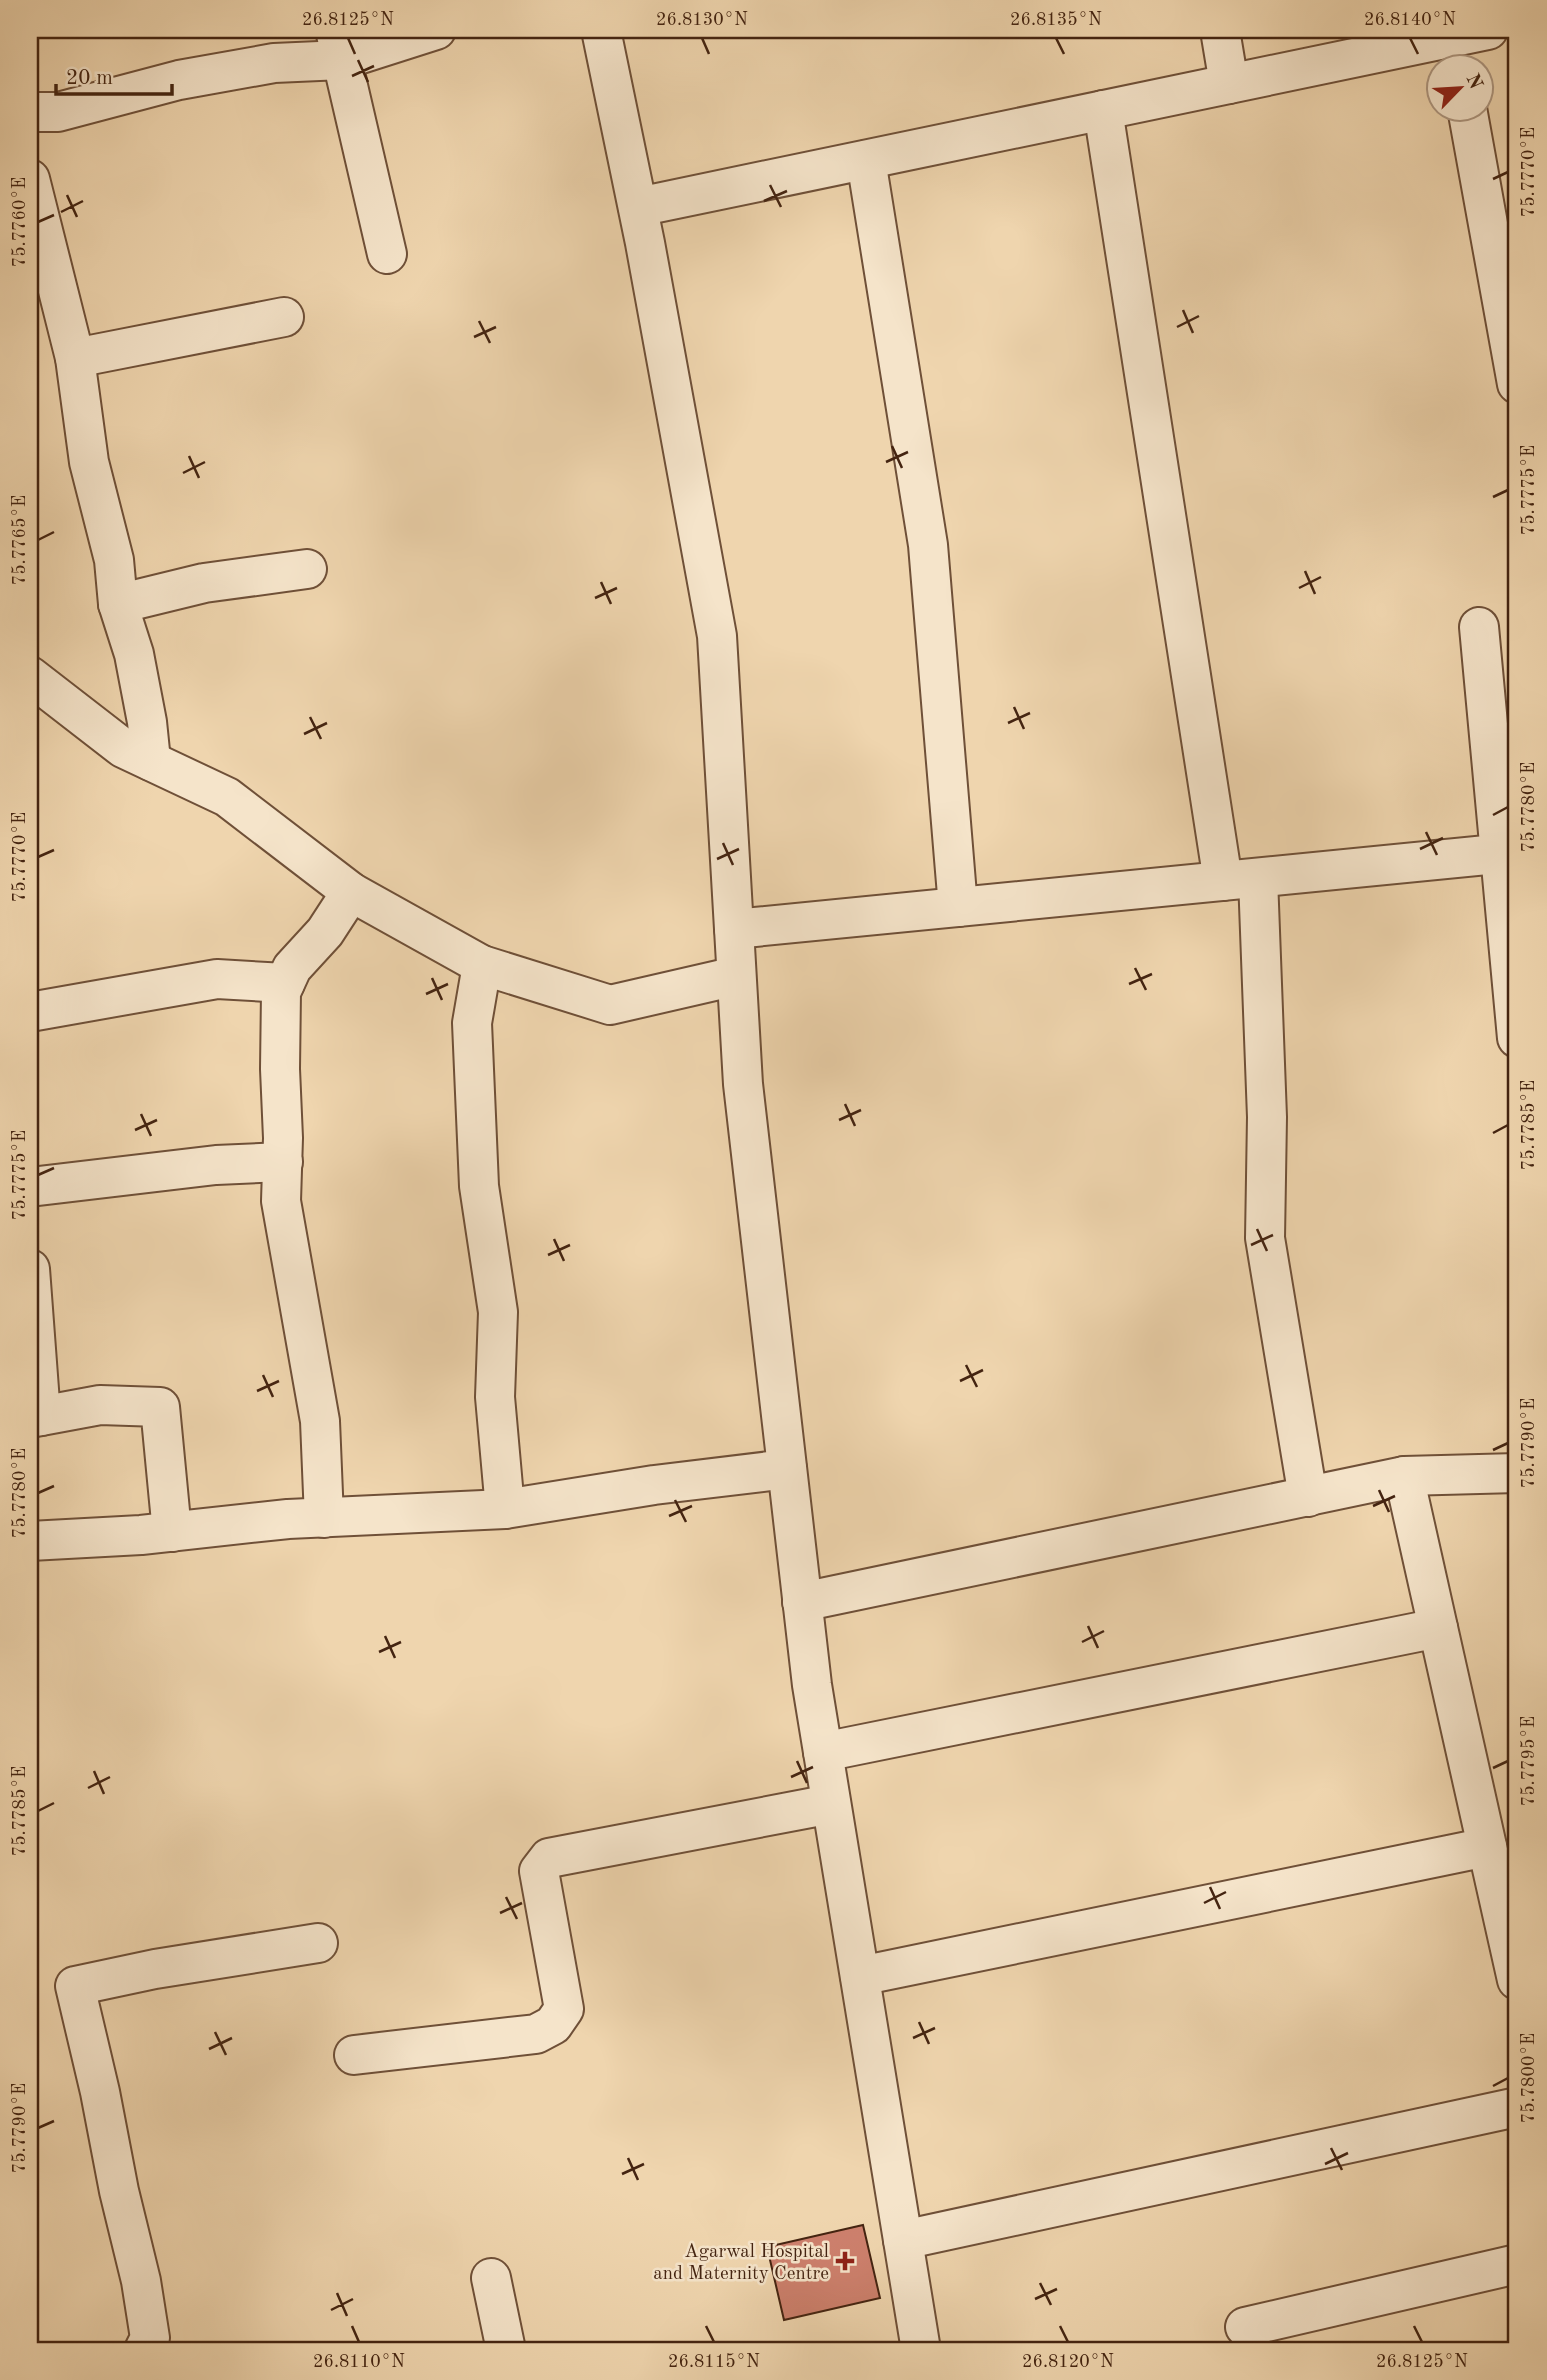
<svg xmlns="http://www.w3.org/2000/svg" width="1547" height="2380" viewBox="0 0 1547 2380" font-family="'Old Standard TT',serif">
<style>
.building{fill:#cd806d;stroke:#442411;stroke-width:2}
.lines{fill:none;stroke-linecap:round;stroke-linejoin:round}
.minor-casing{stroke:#6f5038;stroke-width:42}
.minor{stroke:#f5e4ca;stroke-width:38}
.ticks{fill:none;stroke:#442411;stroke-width:2.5}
.poi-dot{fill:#8f2418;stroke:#f5e4ca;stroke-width:2.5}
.labels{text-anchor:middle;stroke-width:5;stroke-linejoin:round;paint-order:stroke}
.poi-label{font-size:19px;fill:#442411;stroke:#f5e4ca;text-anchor:end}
.neatline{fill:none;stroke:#442411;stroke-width:2.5}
.ticks-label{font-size:18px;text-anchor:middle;fill:#442411}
</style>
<rect width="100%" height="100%" fill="#efd5ae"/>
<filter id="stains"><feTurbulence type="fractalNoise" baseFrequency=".00286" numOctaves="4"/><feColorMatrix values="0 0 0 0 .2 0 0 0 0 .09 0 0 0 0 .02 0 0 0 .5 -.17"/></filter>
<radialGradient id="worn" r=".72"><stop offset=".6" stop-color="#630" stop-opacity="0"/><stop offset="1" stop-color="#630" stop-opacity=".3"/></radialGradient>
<polygon class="building" points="863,2225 880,2298 784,2320 767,2247"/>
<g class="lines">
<g class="minor-casing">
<g id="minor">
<polyline points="335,30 387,254"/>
<polyline points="601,30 645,243 717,636 743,1084 812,1685 921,2350"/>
<polyline points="1220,30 1229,84"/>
<polyline points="1467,108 1517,384"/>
<polyline points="1103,110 1223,881"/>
<polyline points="30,112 58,112 179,80 274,63 342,60 436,30"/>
<polyline points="866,160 928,545 958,907"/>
<polyline points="30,179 75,358 89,462 114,560 118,604 134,654 147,722 151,761"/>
<polyline points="638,207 1488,30"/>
<polyline points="75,358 284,317"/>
<polyline points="118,604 204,583 307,569"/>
<polyline points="1479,627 1517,1038"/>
<polyline points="30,676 123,748 227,797 351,892 482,965 610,1005 736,976"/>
<polyline points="1258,878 1267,1117 1265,1238 1308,1497"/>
<polyline points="734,929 1517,852"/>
<polyline points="482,965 472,1023 479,1186 498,1312 495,1397 505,1509"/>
<polyline points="30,1012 217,979 285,983"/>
<polyline points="30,1187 216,1165 283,1162"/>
<polyline points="30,1269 41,1416"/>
<polyline points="30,1418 100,1405 160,1407 172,1532"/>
<polyline points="1404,1476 1517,1980"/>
<polyline points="324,1518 320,1421 281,1201 283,1138 280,1069 281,992 292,968 325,932 351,892"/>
<polyline points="30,1541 141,1535 288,1519 505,1509 654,1485 787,1469"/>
<polyline points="802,1602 1404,1476 1517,1473"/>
<polyline points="823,1752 1438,1628"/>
<polyline points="860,1976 1487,1847"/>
<polyline points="354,2055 536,2034 553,2025 564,2009 539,1871 549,1858 831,1804"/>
<polyline points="903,2240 1517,2107"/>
<polyline points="491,2278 506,2350"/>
<polyline points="1245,2327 1517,2264"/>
<polyline points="144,2350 150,2338 141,2281 119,2191 100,2092 75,1986 155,1969 318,1943"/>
</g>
</g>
<use href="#minor" class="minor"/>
</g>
<path class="ticks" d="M348 38 355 54M702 38 709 54M1056 38 1064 54M1410 38 1418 54M358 60 368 82M352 76 374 66M1493 179 1508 172M770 185 781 207M67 195 77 217M764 201 787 191M61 212 83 201M38 222 54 215M1183 310 1193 333M479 321 490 343M1177 327 1199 316M474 337 496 327M892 446 902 468M189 456 199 478M886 462 908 452M183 473 205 462M1493 497 1508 490M38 540 54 532M1305 571 1315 594M601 582 611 604M1299 588 1321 577M595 598 617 588M1014 707 1024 729M310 717 321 739M1008 723 1030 713M304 734 327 723M1493 815 1508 807M1426 832 1437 855M723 843 733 865M1420 849 1443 838M38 857 54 850M717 859 739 849M1135 968 1146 990M432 978 442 1000M1129 984 1152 974M426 994 448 984M845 1104 855 1126M141 1114 151 1136M839 1120 861 1110M135 1130 157 1120M1493 1133 1508 1125M38 1175 54 1168M1257 1229 1267 1251M554 1239 564 1261M1251 1245 1273 1235M548 1255 570 1245M966 1365 977 1387M263 1375 273 1397M960 1381 983 1370M257 1391 279 1381M1493 1450 1508 1443M1379 1490 1389 1512M38 1493 54 1486M675 1500 686 1522M1373 1506 1395 1496M669 1516 692 1506M1088 1626 1098 1648M385 1636 395 1658M1082 1642 1104 1631M379 1652 401 1642M797 1761 807 1783M1493 1768 1508 1761M94 1771 104 1794M791 1777 813 1767M88 1788 110 1777M38 1811 54 1803M1210 1887 1220 1909M506 1897 517 1919M1204 1903 1226 1892M500 1913 522 1903M919 2022 929 2044M215 2032 226 2055M913 2038 935 2028M209 2049 232 2038M1493 2086 1508 2078M38 2128 54 2121M1331 2148 1342 2170M628 2158 638 2180M1325 2164 1348 2153M622 2174 644 2164M1040 2283 1051 2305M337 2293 347 2316M1035 2299 1057 2289M331 2310 353 2299M352 2326 359 2342M706 2326 714 2342M1060 2326 1068 2342M1414 2326 1422 2342"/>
<path class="poi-dot" d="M841.5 2250.5h7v7h7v7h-7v7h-7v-7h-7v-7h7z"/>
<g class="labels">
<g class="poi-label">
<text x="829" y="2257">Agarwal Hospital<tspan x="829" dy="22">and Maternity Centre</tspan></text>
</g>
</g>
<rect width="1547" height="2380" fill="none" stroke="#efd5ae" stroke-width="77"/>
<g transform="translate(1460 88) rotate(65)"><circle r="33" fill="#f5e4ca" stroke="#ae9780" stroke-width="2"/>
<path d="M0-5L12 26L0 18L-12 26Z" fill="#8f2418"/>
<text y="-10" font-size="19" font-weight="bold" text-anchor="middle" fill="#442411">N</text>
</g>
<path d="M56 84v10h116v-10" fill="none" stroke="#442411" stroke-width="3.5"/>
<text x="66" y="84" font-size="21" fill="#442411" stroke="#f5e4ca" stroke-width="5" paint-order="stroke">20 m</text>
<rect x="38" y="38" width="1470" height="2304" class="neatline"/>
<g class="ticks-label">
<text x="348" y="25">26.8125°N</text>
<text x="702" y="25">26.8130°N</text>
<text x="1056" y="25">26.8135°N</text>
<text x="1410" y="25">26.8140°N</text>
<text transform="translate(1528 172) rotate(-90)" y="6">75.7770°E</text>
<text transform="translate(19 222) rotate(-90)" y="6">75.7760°E</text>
<text transform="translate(1528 490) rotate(-90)" y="6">75.7775°E</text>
<text transform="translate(19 540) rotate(-90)" y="6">75.7765°E</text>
<text transform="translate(1528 807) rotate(-90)" y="6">75.7780°E</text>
<text transform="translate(19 857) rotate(-90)" y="6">75.7770°E</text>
<text transform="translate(1528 1125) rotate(-90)" y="6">75.7785°E</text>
<text transform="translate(19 1175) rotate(-90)" y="6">75.7775°E</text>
<text transform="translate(1528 1443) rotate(-90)" y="6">75.7790°E</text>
<text transform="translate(19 1493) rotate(-90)" y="6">75.7780°E</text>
<text transform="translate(1528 1761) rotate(-90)" y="6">75.7795°E</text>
<text transform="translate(19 1811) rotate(-90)" y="6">75.7785°E</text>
<text transform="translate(1528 2078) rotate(-90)" y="6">75.7800°E</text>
<text transform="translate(19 2128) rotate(-90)" y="6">75.7790°E</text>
<text x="359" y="2367">26.8110°N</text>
<text x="714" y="2367">26.8115°N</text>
<text x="1068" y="2367">26.8120°N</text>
<text x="1422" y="2367">26.8125°N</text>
</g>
<rect width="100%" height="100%" filter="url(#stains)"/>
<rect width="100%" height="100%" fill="url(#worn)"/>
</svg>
